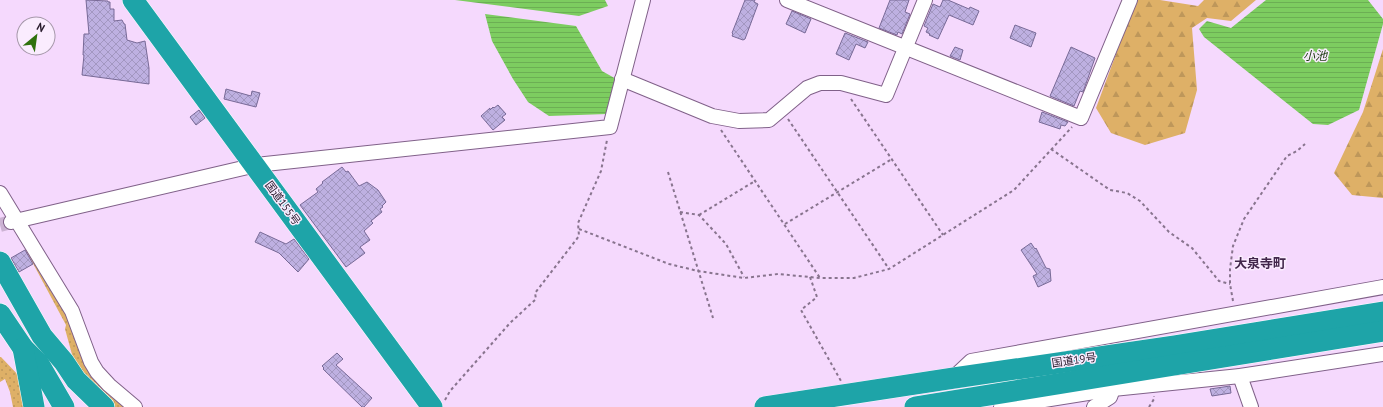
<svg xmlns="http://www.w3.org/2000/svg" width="1383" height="407" viewBox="0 0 1383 407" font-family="'PT Sans','Noto Sans JP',sans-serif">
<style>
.grass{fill:url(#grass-dots)}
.forest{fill:url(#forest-firs)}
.water{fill:url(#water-rules)}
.building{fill:url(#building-cross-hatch);stroke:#786a97}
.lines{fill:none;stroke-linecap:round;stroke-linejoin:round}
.minor-tunnel{stroke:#ccb3d3;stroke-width:14;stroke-dasharray:14 7;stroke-linecap:butt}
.minor-casing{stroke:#806189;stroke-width:16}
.highway-casing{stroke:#fff;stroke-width:22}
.path{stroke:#88748e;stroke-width:2;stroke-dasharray:3 3;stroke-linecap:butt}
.minor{stroke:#fff;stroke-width:14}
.highway{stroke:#1ea4a8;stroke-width:21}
.labels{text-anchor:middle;stroke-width:3;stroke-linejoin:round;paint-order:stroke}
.street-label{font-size:11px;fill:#271a2b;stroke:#faecfe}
.water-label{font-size:12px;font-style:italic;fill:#1c3b10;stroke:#faecfe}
.quarter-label{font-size:13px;font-weight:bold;fill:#42274b;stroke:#faecfe}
</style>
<defs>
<pattern id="grass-dots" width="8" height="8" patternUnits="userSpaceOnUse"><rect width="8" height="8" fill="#deb067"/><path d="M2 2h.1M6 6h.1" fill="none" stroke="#be975a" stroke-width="1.8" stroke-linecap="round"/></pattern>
<pattern id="forest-firs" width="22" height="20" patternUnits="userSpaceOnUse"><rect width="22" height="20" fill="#deb067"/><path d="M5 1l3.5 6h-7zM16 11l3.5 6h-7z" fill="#be975a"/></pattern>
<pattern id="water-rules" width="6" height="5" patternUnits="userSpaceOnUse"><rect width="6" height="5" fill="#7dcd60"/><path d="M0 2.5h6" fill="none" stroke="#6caf54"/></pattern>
<pattern id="building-cross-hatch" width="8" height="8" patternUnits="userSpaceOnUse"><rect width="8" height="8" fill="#beb0e1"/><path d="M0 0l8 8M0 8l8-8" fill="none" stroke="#a397c1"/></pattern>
</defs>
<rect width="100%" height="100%" fill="#f5d9fd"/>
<g class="grass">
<polygon points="14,228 78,332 129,407 114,407 94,390 73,358 65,329 66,325"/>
<polygon points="0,357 1,357 21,378 28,407 13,407 10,392 5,379 0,382"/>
</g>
<g class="forest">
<polygon points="1136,0 1160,0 1198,6 1204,0 1256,0 1231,21 1207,18 1192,28 1197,90 1185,133 1145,145 1111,133 1096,108"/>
<polygon points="1383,49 1383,198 1352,195 1334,173 1363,112"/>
</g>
<g class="water">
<polygon points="455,0 605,0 608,6 579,16"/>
<polygon points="1266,0 1368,0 1383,19 1383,24 1359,110 1328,125 1313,124 1204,37 1199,29 1207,21 1231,28"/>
<polygon points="485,14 576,26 602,71 618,80 607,114 549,116 528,102 513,79 492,41"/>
</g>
<g class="building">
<polygon points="86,0 108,1 108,2 110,2 110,9 114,9 114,21 122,20 124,24 125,24 127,40 137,43 145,41 149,68 149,84 82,75 84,55 83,55 84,34 89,34"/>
<polygon points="745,0 755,0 754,2 758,4 745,39 743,40 732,36 733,34 732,33"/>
<polygon points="890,0 909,0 905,12 910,14 902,34 898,32 897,35 879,28"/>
<polygon points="943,0 948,0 969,9 970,7 979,11 973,25 949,15 938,39 929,35 930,34 926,32 928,28 924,26 933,4 940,7"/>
<polygon points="792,11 811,19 805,33 786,24"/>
<polygon points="1015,25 1036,33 1031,47 1010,38"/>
<polygon points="845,33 868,42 865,48 856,44 849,60 836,54"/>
<polygon points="955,47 963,50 960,60 950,56"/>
<polygon points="1071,47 1095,58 1083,92 1080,91 1074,106 1050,96"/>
<polygon points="226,89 251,96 252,91 260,93 256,107 224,99"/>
<polygon points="498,105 506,114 502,117 505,120 493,130 481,116 490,108 490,110 493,107 494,108"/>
<polygon points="199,110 205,118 196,125 190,117"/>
<polygon points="1042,112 1068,122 1065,126 1061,125 1060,129 1039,122"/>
<polygon points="342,167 346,172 348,171 359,186 367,182 378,190 386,202 382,206 383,207 380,209 382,212 371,221 373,223 364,231 370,240 360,247 365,253 346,267 300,205 318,192 316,189 323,183 322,182"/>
<polygon points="260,232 286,244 294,239 309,259 298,272 279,253 255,242"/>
<polygon points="1031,243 1035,249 1036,248 1046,268 1050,269 1051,281 1038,287 1033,276 1037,274 1021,250"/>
<polygon points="25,250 33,264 19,272 11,258"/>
<polygon points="337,353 343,359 336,365 372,398 364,407 362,407 323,369 324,368 322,366"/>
<polygon points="1230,386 1231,393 1212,396 1210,389"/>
</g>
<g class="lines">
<polyline class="minor-tunnel" points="0,225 11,222"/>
<g class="minor-casing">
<g id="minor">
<polyline points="787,0 1081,118 1130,0"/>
<polyline points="622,79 712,116 739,121 769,120 807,88 820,83 841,83 886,95 925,0"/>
<polyline points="0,193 72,311 91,362 97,372 109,385 135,407"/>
<polyline points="11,222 256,165 610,127 643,0"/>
<polyline points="1240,376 1251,407"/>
<polyline points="954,377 971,361 1383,287"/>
<polyline points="1001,407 1113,389 1240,376 1383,354"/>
<polyline points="1094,407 1110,397 1113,389"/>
</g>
</g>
<g class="highway-casing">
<g id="highway">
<polyline points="133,0 432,407"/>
<polyline points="0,262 42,336 64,362 76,380 104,407"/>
<polyline points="0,314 23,348 39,364 64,407"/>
<polyline points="23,348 34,407"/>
<polyline points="765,407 954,378 1175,346 1383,312"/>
<polyline points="915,407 1383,331"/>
</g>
</g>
<g class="path">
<polyline points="851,99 943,235"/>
<polyline points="788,119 889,269"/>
<polyline points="721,130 820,278"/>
<polyline points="1051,149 1110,190 1127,193 1140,201 1169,232 1192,248 1219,281 1230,284"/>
<polyline points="668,172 713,318"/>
<polyline points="680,212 699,215 726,244 744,277"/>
<polyline points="699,215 755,181"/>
<polyline points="785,224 892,159"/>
<polyline points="579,229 669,264 698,271 744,278 778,274 820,278 854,278 889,269 1014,190 1072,127"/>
<polyline points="810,277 817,297 801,310 841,381"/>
<polyline points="1233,301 1230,284 1230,269 1233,246 1244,219 1287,156 1297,151 1305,144"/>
<polyline points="445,400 450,391 510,323 536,299 535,293 579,236 578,223 601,171 607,140"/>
<polyline points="1149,407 1154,399 1154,396"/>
</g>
<use href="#minor" class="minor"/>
<use href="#highway" class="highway"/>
</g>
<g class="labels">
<g class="street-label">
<text transform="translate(283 203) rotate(54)" y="4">国道155号</text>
<text transform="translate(1074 360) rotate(-8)" y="4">国道19号</text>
</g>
<g class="water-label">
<text x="1315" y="60">小池</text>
</g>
<g class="quarter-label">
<text x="1260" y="268">大泉寺町</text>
</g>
</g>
<g transform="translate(36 36) rotate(29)"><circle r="19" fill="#faecfe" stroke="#a698aa"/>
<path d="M0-3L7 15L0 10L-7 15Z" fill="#2f710d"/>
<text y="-6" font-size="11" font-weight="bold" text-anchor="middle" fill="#271a2b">N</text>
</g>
</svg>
